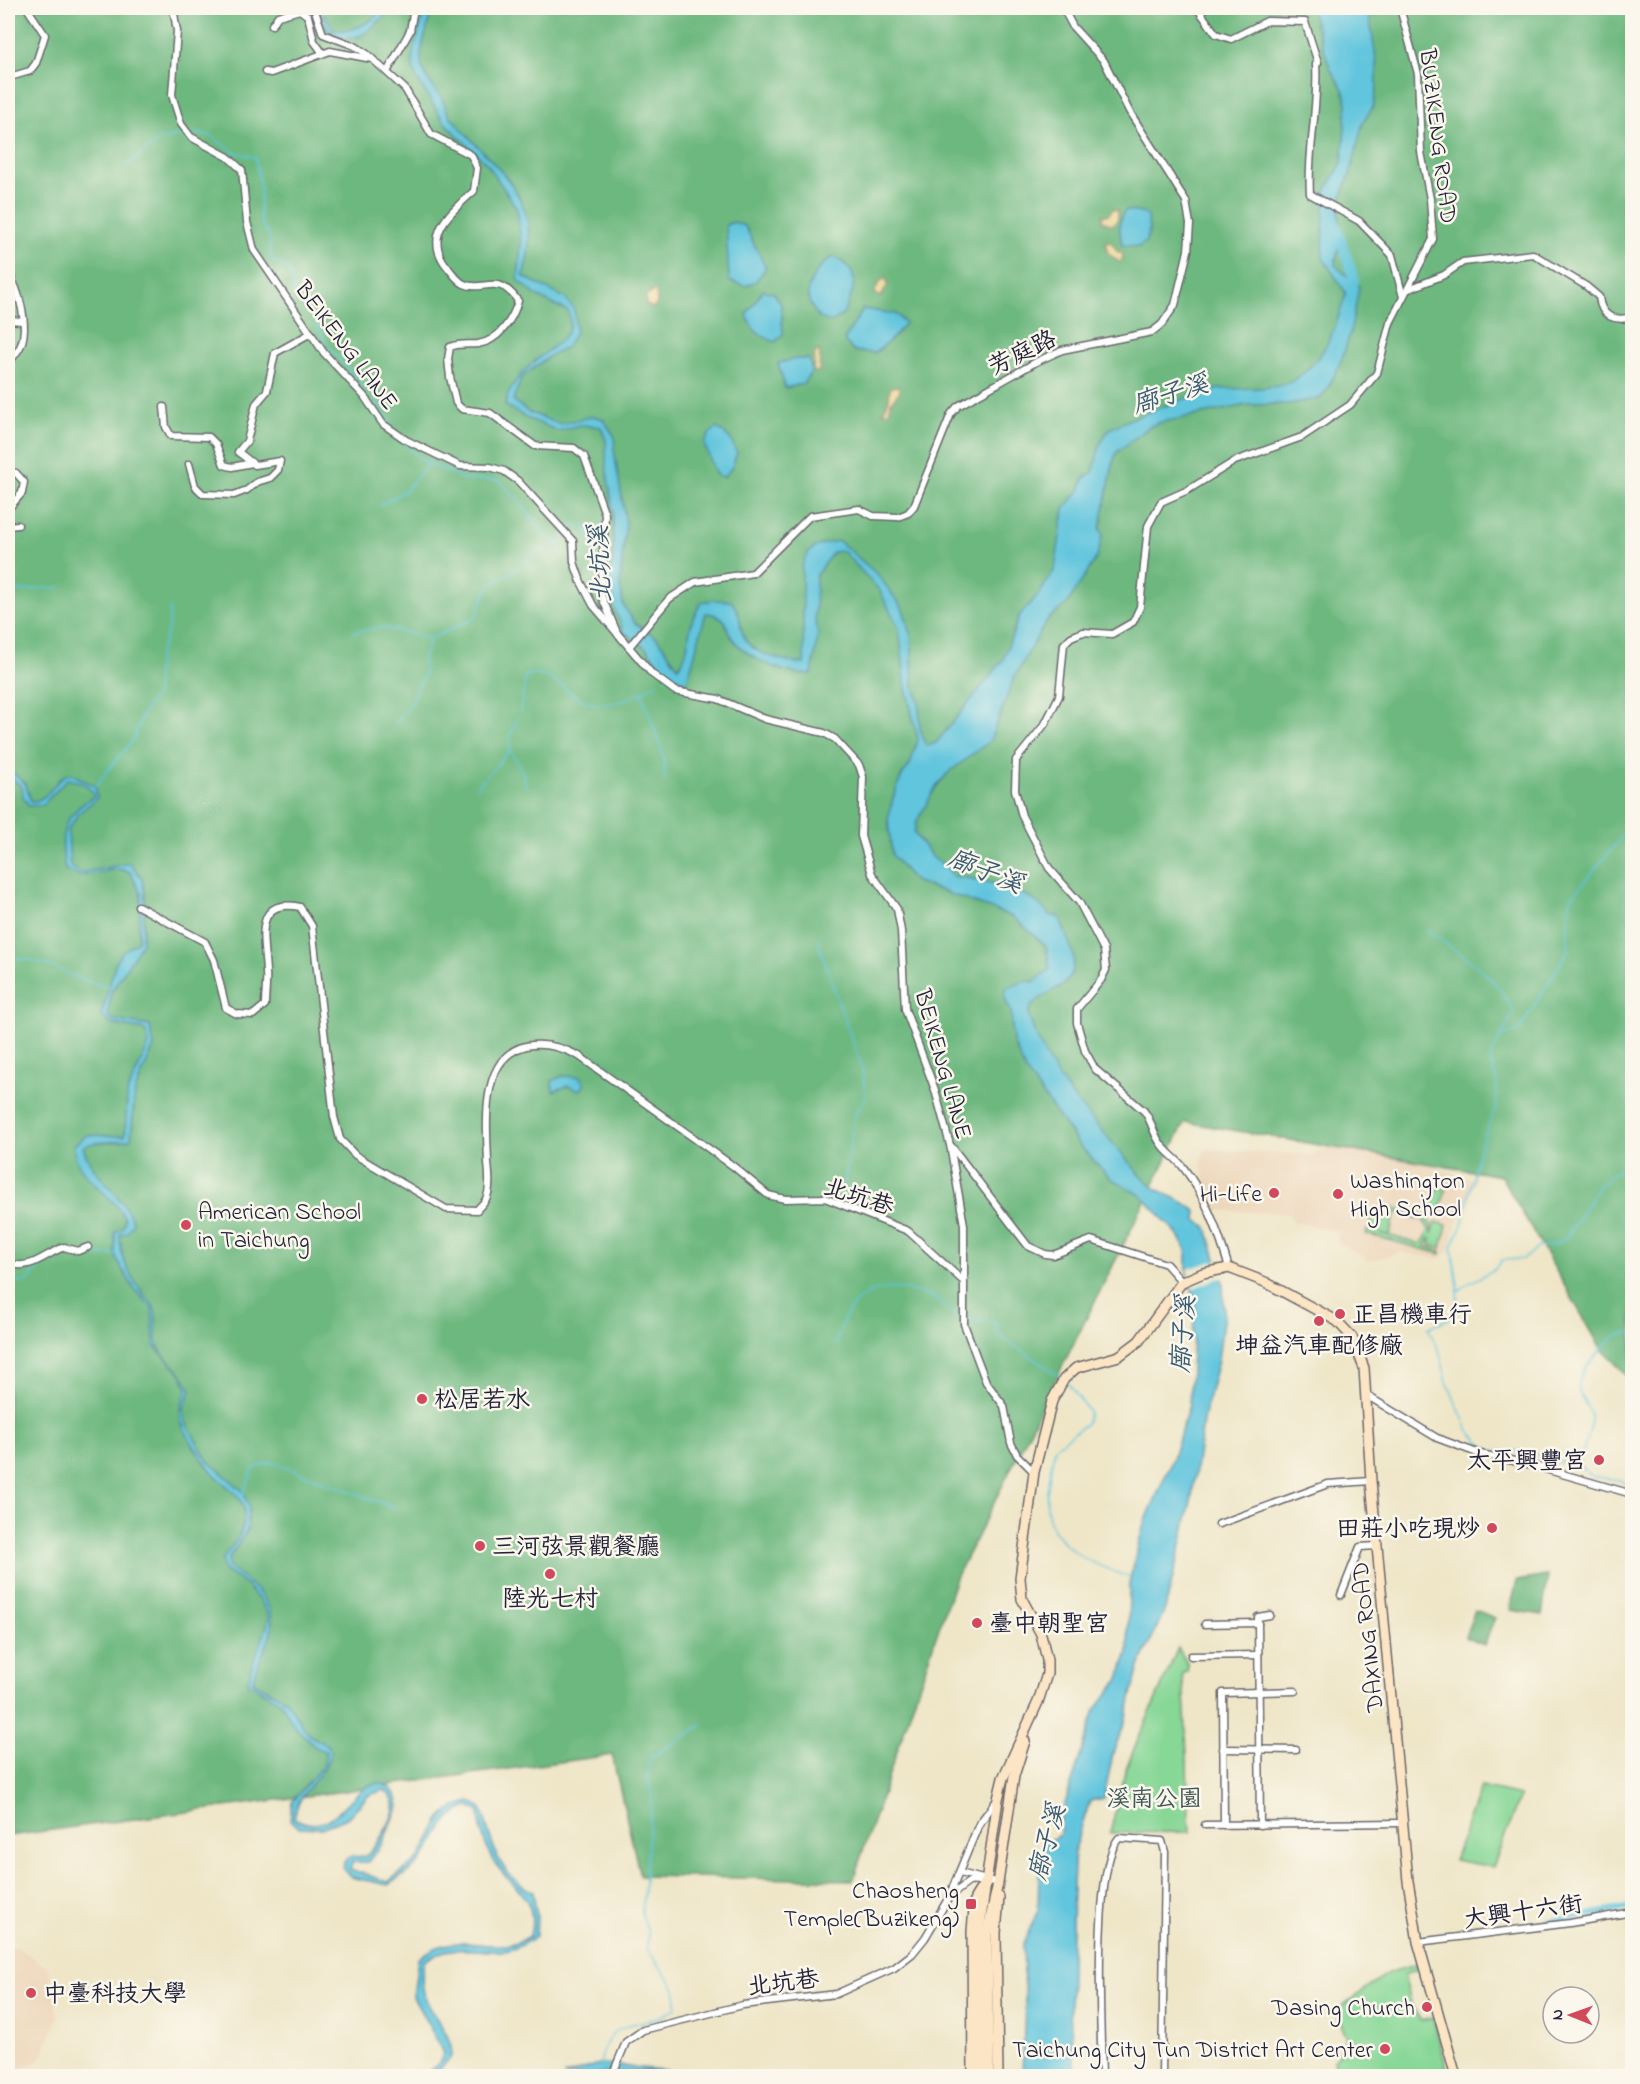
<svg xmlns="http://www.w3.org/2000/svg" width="1640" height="2084" viewBox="0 0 1640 2084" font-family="'Indie Flower','LXGW WenKai TC',sans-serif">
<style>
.built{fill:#edd7bb}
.green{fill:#87d796;stroke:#547c68;stroke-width:1.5;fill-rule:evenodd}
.forest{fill:#6db87f;stroke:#486d5d;stroke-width:1.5}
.sand{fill:#eeda9e;stroke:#887e6c;stroke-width:1.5}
.water{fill:#60c5dd;stroke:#41748c;stroke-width:1.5}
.pier{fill:#efe6c8}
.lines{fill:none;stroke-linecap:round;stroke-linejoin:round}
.stream{stroke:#60c5dd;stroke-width:1.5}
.canal{stroke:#60c5dd;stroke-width:6}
.river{stroke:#60c5dd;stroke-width:10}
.street-casing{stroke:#6a676c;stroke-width:9}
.secondary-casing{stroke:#6a676c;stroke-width:12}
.street{stroke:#fff;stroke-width:6}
.secondary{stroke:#fce5c4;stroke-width:9}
.poi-dot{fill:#d1495b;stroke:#fbf7ec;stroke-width:2}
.labels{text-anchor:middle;stroke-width:5;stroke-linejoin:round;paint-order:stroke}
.street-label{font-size:24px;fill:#22223b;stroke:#fbf7ec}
.poi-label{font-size:24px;fill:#22223b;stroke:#fbf7ec;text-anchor:start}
.park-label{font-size:24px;fill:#405856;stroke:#fbf7ec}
.water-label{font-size:26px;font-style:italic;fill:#385b74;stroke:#fbf7ec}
</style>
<rect width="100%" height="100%" fill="#fbf7ec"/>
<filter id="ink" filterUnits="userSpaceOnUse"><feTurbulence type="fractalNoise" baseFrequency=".0167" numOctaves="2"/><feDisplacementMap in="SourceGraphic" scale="12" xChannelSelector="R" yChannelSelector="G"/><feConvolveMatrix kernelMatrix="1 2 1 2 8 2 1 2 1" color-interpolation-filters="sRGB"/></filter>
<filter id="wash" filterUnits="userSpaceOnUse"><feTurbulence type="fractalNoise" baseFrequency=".008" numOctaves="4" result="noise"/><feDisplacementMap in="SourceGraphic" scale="24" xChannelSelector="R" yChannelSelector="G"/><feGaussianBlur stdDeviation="1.35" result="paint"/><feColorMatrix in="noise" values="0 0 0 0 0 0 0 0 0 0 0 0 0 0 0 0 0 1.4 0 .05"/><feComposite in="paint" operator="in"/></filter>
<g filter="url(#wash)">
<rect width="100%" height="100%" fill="#efe6c8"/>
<g class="built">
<polygon points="1344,1141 1476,1180 1462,1208 1449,1251 1438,1259 1400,1252 1369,1261 1337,1241 1340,1232 1291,1221 1290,1214 1212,1210 1201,1164 1205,1149 1311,1155"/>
<polygon points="17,1947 49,1968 58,2018 40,2060 8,2076 8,1948"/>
</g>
<g class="green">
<polygon points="1438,1187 1446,1190 1438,1215 1430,1212"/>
<path d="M1385 1205 1426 1216 1432 1226V1234L1436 1222 1447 1225 1441 1248 1430 1245 1431 1237 1425 1246 1441 1251V1254L1366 1234 1367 1230H1373L1370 1218 1374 1210ZM1396 1212 1423 1220 1429 1229 1426 1237 1419 1244 1380 1233 1389 1235Z"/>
<path d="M1178 1648 1188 1665 1187 1672 1182 1673C1188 1725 1186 1779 1190 1832L1110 1833 1126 1768Z"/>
<polygon points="1481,1787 1520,1796 1493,1867 1454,1860"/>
<polygon points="1417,1964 1418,1970 1404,1975 1412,2006 1421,2021 1433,2018 1449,2076 1339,2076 1334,2061 1347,2037 1335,2011 1388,1973"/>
</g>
<g class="forest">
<polygon points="8,8 1632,8 1632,1381 1601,1348 1501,1176 1185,1122 956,1578 853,1880 640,1876 612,1755 8,1836"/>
<polygon points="1548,1576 1542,1615 1510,1610 1517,1581"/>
<polygon points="1475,1610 1495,1618 1484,1645 1465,1637"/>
</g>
<g class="sand">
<polygon points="1113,209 1118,210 1118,219 1113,225 1102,221 1103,215 1108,215"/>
<polygon points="1105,242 1111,242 1118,252 1123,252 1122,261 1119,262 1108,253"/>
<path d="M885 278 888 284 881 297 875 294C875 288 880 280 885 278Z"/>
<polygon points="656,290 657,303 654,308 646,305 646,296"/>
<polygon points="820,351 819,372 813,371 815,352"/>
<polygon points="899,386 900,391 891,402 889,412 883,412 889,399 890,387"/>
</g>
<g class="water">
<path d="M319 8H324V14L334 30C355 32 370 24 383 8H393C382 16 373 31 360 36 337 45 323 28 319 8Z"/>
<path d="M426 8H431C430 28 416 51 423 70 427 80 435 89 441 97 445 103 446 112 451 117 496 171 547 196 523 276L565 298 574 309 576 331 567 347 551 355 522 377 513 400 528 412 560 424 594 416 603 419 615 437 614 450 626 523 620 582 623 605 635 623 657 638 678 667C689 655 687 639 691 625 692 617 698 609 702 602L714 600 731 601C743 616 738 620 743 635 750 655 786 661 804 664L802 566C808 546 819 544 839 541L878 575 902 607 911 633 913 685 919 701 920 728 926 746 936 743 1003 660 1019 616 1039 594 1055 569 1064 509 1080 490 1084 478 1093 472C1098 458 1098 441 1109 430 1118 422 1207 389 1221 389 1242 387 1279 392 1297 378 1328 355 1335 329 1346 293L1323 258 1324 194 1342 163 1347 103 1343 89 1330 68 1310 8H1368L1377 65V87L1373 107 1363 122 1351 172 1339 203 1340 241 1335 265 1359 286C1353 325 1345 365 1321 398L1289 404 1247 405 1158 423 1149 427 1117 452 1114 459 1100 529 1103 534 1097 557 1067 604 1047 620 1014 678 990 741 948 773 936 787 917 821 914 833 933 858 946 866 953 876C982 880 1031 888 1049 915L1060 917C1064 937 1084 960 1067 981 1060 990 1024 1001 1029 1017 1048 1075 1078 1103 1117 1148 1128 1161 1137 1173 1151 1185 1164 1196 1187 1201 1197 1212L1196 1220 1207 1228 1223 1282 1224 1313 1218 1360 1204 1415 1192 1496 1182 1541 1165 1609 1139 1667 1125 1722 1113 1753 1104 1798 1090 1801 1075 1846 1073 1886 1070 2013 1075 2076H1022L1025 2006 1023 1945 1038 1910 1039 1868 1046 1842 1060 1835 1061 1816 1095 1710 1118 1681 1128 1653 1129 1584 1135 1558 1143 1527 1173 1458 1189 1405 1195 1302 1187 1272V1253L1180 1237 1141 1195 1110 1178 1080 1146 1026 1072 1013 1042 1011 1011 1005 1000 1006 988 1026 981 1034 982 1050 969 1046 946 1013 917 914 881 892 855 888 819 893 798 902 775 910 765 918 739 906 689 899 628 879 590 843 551 833 552 816 575 815 618 818 635 812 674C789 676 753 661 736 643 721 628 734 617 706 613 699 637 694 660 686 684L663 669 647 649 624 632 613 606 609 580 613 558V511L606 464V441L601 427 580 425 558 431 526 418 505 405C513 363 568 346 570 325 571 321 569 315 568 311L538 297 518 280 521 242 517 209 488 165 445 123 418 81 413 68V51Z"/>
<path d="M1126 210 1147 214 1149 230 1146 242 1139 247 1122 245C1120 233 1116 220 1126 210Z"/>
<polygon points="733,222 745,226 766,268 756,281 746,286 729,281 726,225"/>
<path d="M834 257C864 272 854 289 843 315L831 322 819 318C816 313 811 307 809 301 804 284 820 263 834 257Z"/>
<path d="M763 290 774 293 781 304 783 334 775 342C759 335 751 331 747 314Z"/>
<polygon points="863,309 896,314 905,323 894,337 875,353 853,351 844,340"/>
<polygon points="795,359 809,359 812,371 803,384 785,388 778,363"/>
<polygon points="717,428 730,438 737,453 732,467 724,477 716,475 704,444 710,433"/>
<path d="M8 769 25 783 31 801C49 802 54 778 70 773L95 786 97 798 79 813 68 829 70 866 80 873 130 863 142 879 145 894 142 943 111 992 108 1016 114 1020 150 1026 154 1046 135 1091 131 1139C114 1144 98 1139 83 1147 92 1177 123 1193 133 1223L127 1233 120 1234C120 1258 128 1273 142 1292 146 1298 154 1304 155 1311 157 1320 155 1341 158 1346 164 1361 182 1368 191 1390L184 1408 185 1421 208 1461 243 1491 249 1506 247 1530 228 1560 229 1568C259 1590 284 1608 266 1647 261 1660 254 1668 253 1682L285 1699 309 1735 327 1745 331 1752C325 1778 298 1790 294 1818 332 1839 344 1797 370 1785 387 1778 397 1793 399 1806L382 1844 368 1862H353L350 1869 388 1882C397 1874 414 1865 421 1855 436 1830 436 1809 470 1802L481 1807C493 1843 495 1873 533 1892L537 1916 536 1936C526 1943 514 1951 502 1951 474 1952 448 1942 424 1962 413 2010 452 2022 452 2056L434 2076H423L439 2063 444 2053 413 1997 418 1959C459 1924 492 1961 530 1936 540 1896 510 1888 493 1860 485 1847 479 1825 479 1811L468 1807C437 1819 441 1837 422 1859 414 1870 399 1878 388 1885L350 1877 343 1869 344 1862 349 1857 366 1856C376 1847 397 1816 394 1803 393 1798 389 1794 385 1790L369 1795 347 1818 321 1828 299 1827 290 1821 292 1802 324 1764 326 1752 317 1748 294 1726 281 1702 248 1683C250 1660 265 1641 269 1617L262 1603 247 1586 223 1569 222 1560C228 1551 239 1539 242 1529 251 1498 233 1494 216 1476 206 1466 184 1433 181 1421 179 1410 184 1399 187 1389L182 1375 154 1346 152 1308 135 1290 119 1264 115 1254V1232L123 1228 125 1219C114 1193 72 1177 74 1145L87 1135 125 1136 127 1093 149 1044 145 1030 112 1024 101 1016 115 965 122 952 138 941 141 894 130 872 118 869 80 876 65 870C60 832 60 818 94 796 89 784 80 782 67 779L43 805 29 806 23 797 22 787 8 776Z"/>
<polygon points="562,1076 580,1077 585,1085 580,1090 568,1086 553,1091 552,1081"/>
<polygon points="599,2064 683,2072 691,2076 646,2071 563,2076"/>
</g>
<polygon class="pier" points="1218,1260 1226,1278 1215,1279 1192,1289 1187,1269"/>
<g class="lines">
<g class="stream">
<polyline points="194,133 211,136 234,152 255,157 260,184 260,215 262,224 269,236 271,259 289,269 295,297 313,317 327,345 365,388 375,394 378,404 392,427"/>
<polyline points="127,165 159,140 185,135"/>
<polyline points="400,439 419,458 465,480 498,480 523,505 543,533 558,544 564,536"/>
<polyline points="381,505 406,490 429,463"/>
<path d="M570 529 575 524C598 527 592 558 599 575"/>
<polyline points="603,581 612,586"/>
<polyline points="8,592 60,587"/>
<polyline points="353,632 383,627 428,638"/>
<polyline points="665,678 672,675"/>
<path d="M642 694C649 721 669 752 664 781"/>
<path d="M520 712 526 675C559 672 561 693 587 702 610 710 639 695 657 683"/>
<path d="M396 723 412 704 416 690 425 674 423 658 430 639 475 618C482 604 488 578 506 576L541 549 553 550 558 544"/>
<polyline points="510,750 523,773 526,788"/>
<polyline points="95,786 133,740 143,713 156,695 158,658 169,627 170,607"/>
<polyline points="476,788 510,750 510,735 518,718"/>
<polyline points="1632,825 1571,898 1568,918 1568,951 1519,1031 1501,1036 1490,1059 1497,1084 1496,1108 1480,1147 1462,1225 1452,1247 1458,1285 1457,1306 1451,1317 1428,1328 1439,1350 1447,1382 1467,1428 1482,1445 1492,1451 1516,1451 1533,1453 1550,1461 1577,1464 1593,1477 1621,1480 1632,1489"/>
<path d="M1427 930C1463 957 1493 971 1514 1012L1501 1036"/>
<polyline points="820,939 819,946 862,1068 866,1098 855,1114 843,1193"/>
<path d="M8 959C45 955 73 982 109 986"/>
<polyline points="90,1250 104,1255 117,1254"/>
<polyline points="8,1271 17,1282 26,1282 48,1258"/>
<path d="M1459 1291C1472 1277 1491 1277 1502 1260L1523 1259 1539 1247 1554 1245 1565 1239 1600 1185 1615 1172 1632 1165"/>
<polyline points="966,1319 996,1323 999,1335 1062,1378"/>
<path d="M836 1345C847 1290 882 1278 932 1297 938 1299 941 1305 946 1309 950 1314 956 1315 962 1317"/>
<path d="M1068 1383 1089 1412 1086 1424 1055 1447C1052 1466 1045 1488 1047 1507 1050 1549 1097 1566 1131 1578"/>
<path d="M1577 1464C1584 1449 1593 1432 1590 1414 1587 1401 1575 1396 1580 1379 1585 1364 1605 1347 1616 1335L1632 1332"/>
<polyline points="243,1494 253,1469 271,1462 395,1508"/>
<path d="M600 2066C608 2009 644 2033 676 2008V1992L672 1983 647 1949 648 1933 642 1914 652 1794 647 1774 650 1758 702 1725"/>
</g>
<polyline class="canal" points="1547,1922 1632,1907"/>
<polyline class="river" points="1336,225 1354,279 1351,293"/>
</g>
</g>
<g filter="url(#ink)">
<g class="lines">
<g class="street-casing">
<g id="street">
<polyline points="173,8 177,31 172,95 181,124 191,137 228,157 242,170 247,222 254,250 324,353 364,396 383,424 406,440 460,466 490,467 504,471 518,481 573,541 574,562 581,582 593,605 652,674 675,691 718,699 765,719 824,733 835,739 859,765 863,777 861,836 872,874 897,909 901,931 905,1009 935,1090 950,1145 964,1225 964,1324 986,1382 1004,1406 1011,1443 1017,1455 1034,1472"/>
<path d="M314 8 323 34 355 46 367 54 405 89 431 134 471 155 477 168 474 191C453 210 423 233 445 264 451 271 456 280 464 284 484 293 497 271 518 301 513 319 499 341 478 344 468 345 460 343 450 347L448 359 450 377 456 403 462 409 490 413 535 446 574 448 584 456 605 514 601 595 618 635"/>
<path d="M1197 8 1216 34 1231 39 1267 21 1305 22 1318 63 1316 64C1319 108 1307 150 1310 194L1359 221 1392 255 1403 297"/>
<polyline points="272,25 278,16 300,10 308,16 314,41 322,52"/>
<polyline points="265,72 271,73 330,51 372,59"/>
<polyline points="387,72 410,31 414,8"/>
<polyline points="8,74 13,76 30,71 36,63 45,35 27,8"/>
<polyline points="8,160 8,163"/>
<path d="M8 273C19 289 29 325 21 345 18 352 12 358 8 364"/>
<path d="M1409 289 1444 275 1463 262 1533 254 1586 286 1599 297C1601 317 1615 322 1632 317"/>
<polyline points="8,320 22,321"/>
<polyline points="164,407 166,427 171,436 209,437 216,444 224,465 232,467 252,463"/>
<polyline points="189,464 195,486 203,494 234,495 247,490 257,482 270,478 278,470 280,461 255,465 238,452 247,441 256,404 267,391 275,353 311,333"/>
<polyline points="8,471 16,473 24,482 22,493 8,509"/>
<polyline points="8,526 18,525"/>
<polyline points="629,647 669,599 695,582 753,573 810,516 859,509 873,516 898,517 908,513 914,506 951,414 958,406 1036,362 1062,350 1152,332 1162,324 1175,305 1188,251 1190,224 1186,201 1129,111 1104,61 1073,27 1063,8"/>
<path d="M138 906 205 942 214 960 226 1008 237 1014 253 1015 265 1005C265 995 267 983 266 972 265 943 251 897 300 907L312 926 334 1117 340 1139 355 1155 446 1209 477 1210C479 1207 484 1203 486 1199 491 1189 489 1173 488 1163 487 1125 479 1057 526 1046 545 1042 562 1047 579 1056L733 1166 768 1195 785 1199 825 1198 908 1231 963 1281"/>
<polyline points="952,1147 1028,1246 1045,1254 1053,1255 1091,1240 1166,1264 1182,1282"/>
<path d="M8 1263C31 1271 43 1255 64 1247L78 1251 88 1247"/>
<path d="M1229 1268C1219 1234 1206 1196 1183 1167 1177 1159 1167 1153 1161 1144 1153 1134 1152 1121 1144 1111L1095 1069 1085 1051 1077 1023V1009L1101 980 1106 970 1104 950 1079 902 1049 868 1022 816 1015 790 1016 760 1045 724 1059 696 1064 644 1071 637 1083 632 1112 634 1133 622 1140 607 1148 526 1161 502 1188 490 1235 461 1302 437 1350 405 1377 373 1390 323 1433 239 1430 199 1421 152 1418 74 1400 8"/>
<polyline points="1366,1395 1437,1438 1480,1454 1524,1463 1632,1494"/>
<polyline points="1219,1524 1328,1484 1371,1481"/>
<polyline points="1341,1595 1360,1547 1377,1546"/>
<polyline points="1205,1624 1258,1623"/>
<polyline points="1191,1656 1258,1655"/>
<polyline points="1223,1749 1296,1750"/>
<polyline points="1205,1825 1402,1823"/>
<polyline points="1224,1825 1223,1693 1295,1691"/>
<polyline points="1260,1825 1258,1623 1258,1617 1270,1615"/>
<polyline points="960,1873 998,1883"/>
<polyline points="950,1896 969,1882 986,1880"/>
<polyline points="1418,1942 1570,1923 1632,1912"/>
<polyline points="612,2076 626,2042 643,2030 743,2005 836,1994 894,1968 912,1954 925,1938 948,1899 979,1824 997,1800"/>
<path d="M1102 2076C1101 2031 1092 1869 1119 1838L1162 1841 1165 1852 1162 2076"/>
</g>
</g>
<g class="secondary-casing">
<g id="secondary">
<polyline points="973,2076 972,1931 975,1898 983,1885"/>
<polyline points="981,2076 979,1932 998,1799 1003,1778 1038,1702 1047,1674 1047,1660 1041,1634 1022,1599 1020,1578 1034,1472 1052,1401 1064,1379 1076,1368 1119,1356 1139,1341 1182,1282 1203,1273 1229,1268 1265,1282 1337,1321 1352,1337 1364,1368 1371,1481 1408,1881 1418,1942 1456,2076"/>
<polyline points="989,2076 987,1933 998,1883 1014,1776 1025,1741"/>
<polyline points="998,2076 996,1933 999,1897"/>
</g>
</g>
<use href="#street" class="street"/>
<use href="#secondary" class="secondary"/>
</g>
</g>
<g class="poi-dot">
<circle cx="1274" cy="1193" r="6"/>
<circle cx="1338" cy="1194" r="6"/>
<circle cx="186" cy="1225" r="6"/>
<circle cx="1340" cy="1314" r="6"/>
<circle cx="1319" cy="1321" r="6"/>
<circle cx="422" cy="1399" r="6"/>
<circle cx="1599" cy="1460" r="6"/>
<circle cx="1492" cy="1528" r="6"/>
<circle cx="480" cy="1546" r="6"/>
<circle cx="550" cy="1574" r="6"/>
<circle cx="977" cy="1623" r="6"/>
<rect x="965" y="1898" width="12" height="12" rx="3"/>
<circle cx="31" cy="1993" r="6"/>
<circle cx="1427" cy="2007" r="6"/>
<circle cx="1385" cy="2049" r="6"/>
</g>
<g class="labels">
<g class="street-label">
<text transform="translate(1439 136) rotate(83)" y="8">BUZIKENG ROAD</text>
<text transform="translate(347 345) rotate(53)" y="8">BEIKENG LANE</text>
<text transform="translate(1022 352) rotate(-26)" y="8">芳庭路</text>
<text transform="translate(944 1064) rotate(74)" y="8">BEIKENG LANE</text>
<text transform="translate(859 1196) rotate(18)" y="8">北坑巷</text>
<text transform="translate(1367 1637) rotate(-96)" y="8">DAXING ROAD</text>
<text transform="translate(1523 1911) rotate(-8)" y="8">大興十六街</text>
<text transform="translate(783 1982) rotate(-7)" y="8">北坑巷</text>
</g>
<g class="poi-label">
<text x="1350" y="1188">Washington<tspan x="1350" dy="28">High School</tspan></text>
<text x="1262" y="1201" text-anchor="end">Hi-Life</text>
<text x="198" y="1219">American School<tspan x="198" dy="28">in Taichung</tspan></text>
<text x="1352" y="1322">正昌機車行</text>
<text x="1319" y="1353" text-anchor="middle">坤益汽車配修廠</text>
<text x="434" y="1407">松居若水</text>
<text x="1587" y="1468" text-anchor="end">太平興豐宮</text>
<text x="1480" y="1536" text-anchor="end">田莊小吃現炒</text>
<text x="492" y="1554">三河弦景觀餐廳</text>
<text x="550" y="1606" text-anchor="middle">陸光七村</text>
<text x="989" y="1631">臺中朝聖宮</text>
<text x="959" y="1898" text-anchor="end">Chaosheng<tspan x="959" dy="28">Temple(Buzikeng)</tspan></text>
<text x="43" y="2001">中臺科技大學</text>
<text x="1415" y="2015" text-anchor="end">Dasing Church</text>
<text x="1373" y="2057" text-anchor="end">Taichung City Tun District Art Center</text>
</g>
<g class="park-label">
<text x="1154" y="1806">溪南公園</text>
</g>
<g class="water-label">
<text transform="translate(1170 393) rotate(-17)" y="9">廍子溪</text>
<text transform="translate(599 564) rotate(-93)" y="9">北坑溪</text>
<text transform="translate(986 870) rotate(22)" y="9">廍子溪</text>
<text transform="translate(1182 1334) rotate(-86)" y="9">廍子溪</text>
<text transform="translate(1046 1842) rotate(-75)" y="9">廍子溪</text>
</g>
</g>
<rect width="1640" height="2084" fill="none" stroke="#fbf7ec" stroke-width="30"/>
<g transform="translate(1571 2015) rotate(271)"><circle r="28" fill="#fbf7ec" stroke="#a4a2a5" stroke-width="1.5"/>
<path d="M0-4.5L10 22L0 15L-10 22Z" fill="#d1495b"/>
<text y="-9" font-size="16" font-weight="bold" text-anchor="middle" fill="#22223b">N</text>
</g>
</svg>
